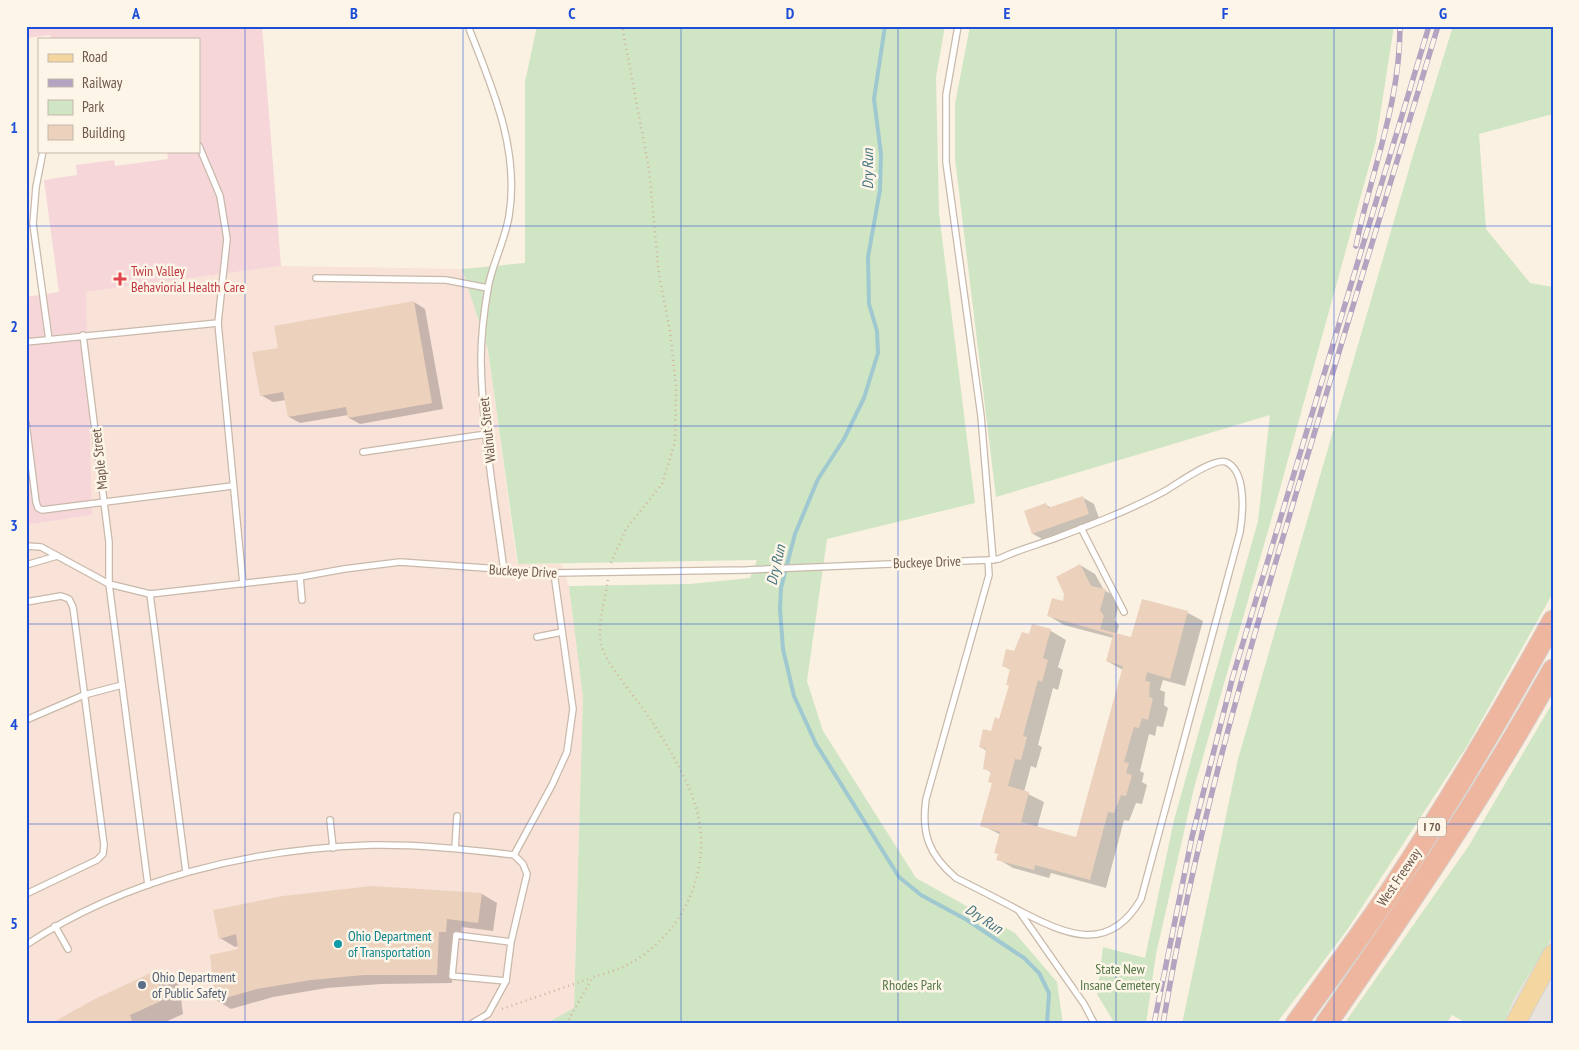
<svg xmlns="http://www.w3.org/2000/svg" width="1579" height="1050" viewBox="0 0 1579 1050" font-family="'PT Sans Narrow',sans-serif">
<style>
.commercial{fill:#f9e2d7}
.industrial{fill:#e9e3dd}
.medical{fill:#f6d6d9}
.green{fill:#d0e5c3}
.shadow{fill:#0003}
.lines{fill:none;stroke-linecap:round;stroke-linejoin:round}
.stream{stroke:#a0c8d1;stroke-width:4}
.building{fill:#ecd1bd}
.lane-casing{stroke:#c9b9aa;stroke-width:8}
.primary-casing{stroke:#d7d1cd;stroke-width:21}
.highway-casing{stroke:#d7d1cd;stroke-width:23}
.path{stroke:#d1b4a0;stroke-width:2.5;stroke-dasharray:1 4;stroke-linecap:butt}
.lane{stroke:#fff;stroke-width:5.5}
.primary{stroke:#f3d6a0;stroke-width:19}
.highway{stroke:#eeb69f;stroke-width:21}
.rail-casing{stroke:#b4a3c1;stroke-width:5.5}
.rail{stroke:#fdf5e8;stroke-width:4;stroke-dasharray:11;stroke-linecap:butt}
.grid{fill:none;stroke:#1d4ed8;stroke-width:1;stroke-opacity:0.55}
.health-dot{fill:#e0444e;stroke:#fdf5e8;stroke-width:2}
.culture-dot{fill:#0f9aa8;stroke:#fdf5e8;stroke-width:2}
.service-dot{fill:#5c6f8a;stroke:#fdf5e8;stroke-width:2}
.labels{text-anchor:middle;stroke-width:5;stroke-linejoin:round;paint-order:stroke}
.shield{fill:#fdf5e8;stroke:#9a887a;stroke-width:1}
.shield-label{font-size:12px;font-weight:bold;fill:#6f594b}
.health-label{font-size:14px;fill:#be3a42;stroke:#fdf5e8;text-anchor:start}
.street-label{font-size:14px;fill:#6f594b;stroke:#fdf5e8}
.culture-label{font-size:14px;fill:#0d838f;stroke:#fdf5e8;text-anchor:start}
.park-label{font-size:14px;fill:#547947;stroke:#fdf5e8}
.service-label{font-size:14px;fill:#4e5e75;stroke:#fdf5e8;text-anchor:start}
.water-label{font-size:15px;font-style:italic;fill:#477580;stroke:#fdf5e8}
.neatline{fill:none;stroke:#1d4ed8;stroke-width:2}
.grid-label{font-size:16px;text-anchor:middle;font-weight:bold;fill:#1d4ed8}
</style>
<rect width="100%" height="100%" fill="#faf1e2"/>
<polygon class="commercial" points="281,266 462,269 488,350 517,564 561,564 569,586 583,697 574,1008 545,1024 26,1024 26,525 92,515 86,292"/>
<polygon class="industrial" points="1553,936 1553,1024 1504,1024 1514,999"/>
<polygon class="medical" points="26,26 262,26 281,266 86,292 92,515 26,525 26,297 59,292 44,180 77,175 76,165 114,160 115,166 168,159 167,151 199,151 199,39 51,39 50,35 26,38"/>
<g class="green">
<polygon points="537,26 945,26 936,77 939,213 975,503 827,539 807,681 823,731 916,878 1015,933 1057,982 1063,1024 545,1024 574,1008 583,697 569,586 690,584 750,578 757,560 518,564 488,350 462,269 525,263 525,82"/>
<polygon points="970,26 1394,26 1376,141 1276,503 1194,788 1156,954 1146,1024 1115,1024 1097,994 1103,947 1145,958 1174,820 1258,521 1270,415 996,497 955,159 955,104"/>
<polygon points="1453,26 1553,26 1553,114 1479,134 1486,229 1530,283 1553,287 1553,593 1467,746 1347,930 1276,1024 1182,1024 1238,759 1413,155"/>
<polygon points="1553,702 1553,936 1514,999 1504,1024 1468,1024 1452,1015 1446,1024 1344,1024 1468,847"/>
</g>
<g class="shadow">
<polygon points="414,302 425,309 443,409 360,424 349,418 348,415 300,423 289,417 286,400 273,402 261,395 280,349"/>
<polygon points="1082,497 1094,504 1100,521 1044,540 1033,534 1046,505 1052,508"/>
<polygon points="1080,565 1095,574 1104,590 1120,599 1115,620 1119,626 1116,635 1132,639 1188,613 1203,621 1185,686 1163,680 1160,690 1165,692 1164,705 1168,708 1163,727 1157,726 1155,736 1149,734 1140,771 1144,773 1142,782 1147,785 1142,804 1136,803 1129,821 1124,820 1106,888 1051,873 1049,878 1013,868 998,859 1001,835 982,825 993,783 992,773 984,768 987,751 980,747 1000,720 1010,686 1007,684 1011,670 1003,666 1030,636 1033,626 1051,631 1066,640 1058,667 1063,670 1058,690 1053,688 1038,745 1042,747 1036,768 1031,766 1024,792 1044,802 1037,828 1077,839 1123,670 1107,661 1113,638 1064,625 1049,616 1063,602"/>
<polygon points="482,894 497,903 493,931 462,927 461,940 454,940 452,983 381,984 327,988 273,997 231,1009 216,1000 240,950 239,946 235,947 220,938 214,911"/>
<polygon points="157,971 179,984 183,1014 161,1024 53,1024"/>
</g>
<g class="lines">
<polyline class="stream" points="885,26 874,99 881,154 880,190 868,257 869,304 877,331 878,353 864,398 844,439 818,479 795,534 781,588 780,609 783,649 794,696 816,744 899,877 921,895 967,920 1024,958 1039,973 1049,993 1047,1024"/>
</g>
<g class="building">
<polygon points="414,301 432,403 348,418 346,407 288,417 283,392 260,396 252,352 278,348 274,326"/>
<polygon points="1083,496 1089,514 1032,534 1024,511 1046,503 1048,508"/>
<polygon points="1080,564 1091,586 1106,589 1100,610 1104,616 1100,629 1131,637 1142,599 1188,611 1170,679 1147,672 1145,681 1150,682 1149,697 1153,698 1148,720 1142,718 1139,728 1134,727 1124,762 1129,763 1126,773 1132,775 1126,796 1121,795 1114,813 1108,812 1090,880 1035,865 1034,870 996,860 998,854 994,853 1000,832 980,826 992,783 988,782 991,771 983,769 986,749 979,747 983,729 991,731 995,717 999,719 1009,685 1006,685 1010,669 1002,666 1006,649 1014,651 1022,632 1029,634 1032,624 1051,629 1043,658 1048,660 1042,682 1038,680 1023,736 1027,737 1021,760 1015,759 1008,786 1029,792 1021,822 1076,837 1123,666 1106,661 1113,635 1047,616 1052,598 1063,601 1064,594 1056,577"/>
<polygon points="372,886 482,893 478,923 447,919 446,932 439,932 437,975 364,975 311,980 257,989 215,1001 210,955 238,949 236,934 219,939 213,910 283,896"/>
<polygon points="157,970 161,1001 130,1015 133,1024 50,1024 93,1000"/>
</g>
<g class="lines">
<g class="lane-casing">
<g id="lane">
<path d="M468 26C492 87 520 149 509 216 505 241 492 264 488 288 484 311 481 337 481 360 482 430 495 501 504 571"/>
<polyline points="958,26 946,95 946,162 981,416 993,560"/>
<polyline points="199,146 220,196 227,239 218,323 243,584"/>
<polyline points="43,151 36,187 33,224 49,340"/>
<polyline points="316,278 446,280 488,288"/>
<polyline points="83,335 109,542 109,584 148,885"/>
<polyline points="26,342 218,323"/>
<polyline points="26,423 36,502 38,508 42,510 232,486"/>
<polyline points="363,452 487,434"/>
<polyline points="1081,528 1124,612"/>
<path d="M26 546 41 547 109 584 150 594 300 577 344 569 400 562 554 573 746 570 988 560 999 559C1017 550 1037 545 1056 538 1093 524 1130 510 1165 491 1177 484 1214 457 1226 462 1247 471 1243 514 1240 532L1141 899C1109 954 1067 935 1022 912 1000 900 978 889 956 878 929 855 921 834 926 799L989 575 988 560"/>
<polyline points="26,565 57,556"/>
<polyline points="300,577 302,600"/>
<polyline points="150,594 186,872"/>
<polyline points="26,602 61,596 69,599 73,607 104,845 103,854 97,860 26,894"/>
<polyline points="537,637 562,632"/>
<polyline points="26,720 84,695 122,685"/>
<polyline points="330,820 333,848"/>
<polyline points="455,848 457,816"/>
<polyline points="1019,911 1084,1004 1094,1023"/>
<polyline points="55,926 68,949"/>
<polyline points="511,942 456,935 452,976 506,981 511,942 527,874 523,864 514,855"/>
<path d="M26 945C126 878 251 849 371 845 418 844 467 849 514 855L552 785 567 752 573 709 554 573"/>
<polyline points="471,1024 488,1014 506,981"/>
</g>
</g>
<g class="primary-casing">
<polyline id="primary" points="1515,1024 1553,954"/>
</g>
<g class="highway-casing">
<g id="highway">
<path d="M1296 1024C1329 978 1362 934 1393 888 1450 801 1503 712 1553 621"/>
<path d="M1326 1024C1406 908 1485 793 1553 670"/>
</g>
</g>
<g class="path">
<polyline points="611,563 626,529 662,484 675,442 676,386 670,331 659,275 649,169 622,26"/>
<polyline points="502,1009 591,978"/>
<path d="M566 1024 593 977C603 974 615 971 625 966 683 937 714 869 696 807 686 775 667 745 649 717 637 699 605 663 601 644 597 624 605 600 608 580"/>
</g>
<use href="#lane" class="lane"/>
<use href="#primary" class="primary"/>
<use href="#highway" class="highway"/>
<g class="rail-casing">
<g id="rail">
<path d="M1356 246C1371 171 1400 105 1400 26"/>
<polyline points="1154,1024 1192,837 1233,676 1429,26"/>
<path d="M1163 1024C1195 833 1249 649 1305 464 1349 318 1394 172 1438 26"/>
</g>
</g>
<use href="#rail" class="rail"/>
</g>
<path class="grid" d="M245 26V1024M463 26V1024M681 26V1024M898 26V1024M1116 26V1024M1334 26V1024M26 226H1553M26 426H1553M26 624H1553M26 824H1553"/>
<path class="health-dot" d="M117.5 271.5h5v5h5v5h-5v5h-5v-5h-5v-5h5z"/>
<circle class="culture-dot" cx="338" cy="944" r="5"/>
<circle class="service-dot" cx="142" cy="985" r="5"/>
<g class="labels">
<rect class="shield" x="1418" y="817.5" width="28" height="19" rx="4"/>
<g class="shield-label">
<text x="1432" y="831">I 70</text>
</g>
<g class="health-label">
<text x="131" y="276">Twin Valley<tspan x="131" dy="16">Behaviorial Health Care</tspan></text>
</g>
<g class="street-label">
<text transform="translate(487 430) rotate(-96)" y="5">Walnut Street</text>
<text transform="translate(99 459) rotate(-96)" y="5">Maple Street</text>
<text transform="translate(927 562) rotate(-2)" y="5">Buckeye Drive</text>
<text transform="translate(523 571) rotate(3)" y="5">Buckeye Drive</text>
<text transform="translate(1399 877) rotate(-56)" y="5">West Freeway</text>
</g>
<g class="culture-label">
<text x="348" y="941">Ohio Department<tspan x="348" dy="16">of Transportation</tspan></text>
</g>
<g class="park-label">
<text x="1120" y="974">State New<tspan x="1120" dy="16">Insane Cemetery</tspan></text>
<text x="912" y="990">Rhodes Park</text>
</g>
<g class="service-label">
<text x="152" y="982">Ohio Department<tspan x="152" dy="16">of Public Safety</tspan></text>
</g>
<g class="water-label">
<text transform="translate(868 169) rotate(-90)" y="5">Dry Run</text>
<text transform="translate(776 565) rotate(-77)" y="5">Dry Run</text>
<text transform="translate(984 919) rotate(33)" y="5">Dry Run</text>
</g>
</g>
<rect width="1579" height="1050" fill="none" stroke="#fdf5e8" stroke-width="55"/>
<rect x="38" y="38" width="162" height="115" fill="#fdf5e8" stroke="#c4b7a9"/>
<rect x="48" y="54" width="25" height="8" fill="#f3d6a0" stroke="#c4b7a9"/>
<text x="82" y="62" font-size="15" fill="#6f594b">Road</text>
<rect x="48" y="79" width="25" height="8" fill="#b4a3c1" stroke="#c4b7a9"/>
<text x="82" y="88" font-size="15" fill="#6f594b">Railway</text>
<rect x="48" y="100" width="25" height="15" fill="#d0e5c3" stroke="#c4b7a9"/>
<text x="82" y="112" font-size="15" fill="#6f594b">Park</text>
<rect x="48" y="125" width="25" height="15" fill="#ecd1bd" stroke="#c4b7a9"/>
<text x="82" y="138" font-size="15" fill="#6f594b">Building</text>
<rect x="28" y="28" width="1524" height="994" class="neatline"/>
<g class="grid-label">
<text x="136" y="19">A</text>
<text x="354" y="19">B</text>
<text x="572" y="19">C</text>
<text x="790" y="19">D</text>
<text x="1007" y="19">E</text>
<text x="1225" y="19">F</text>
<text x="1443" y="19">G</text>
<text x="14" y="133">1</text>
<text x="14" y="332">2</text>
<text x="14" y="531">3</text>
<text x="14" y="730">4</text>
<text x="14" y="929">5</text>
</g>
</svg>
